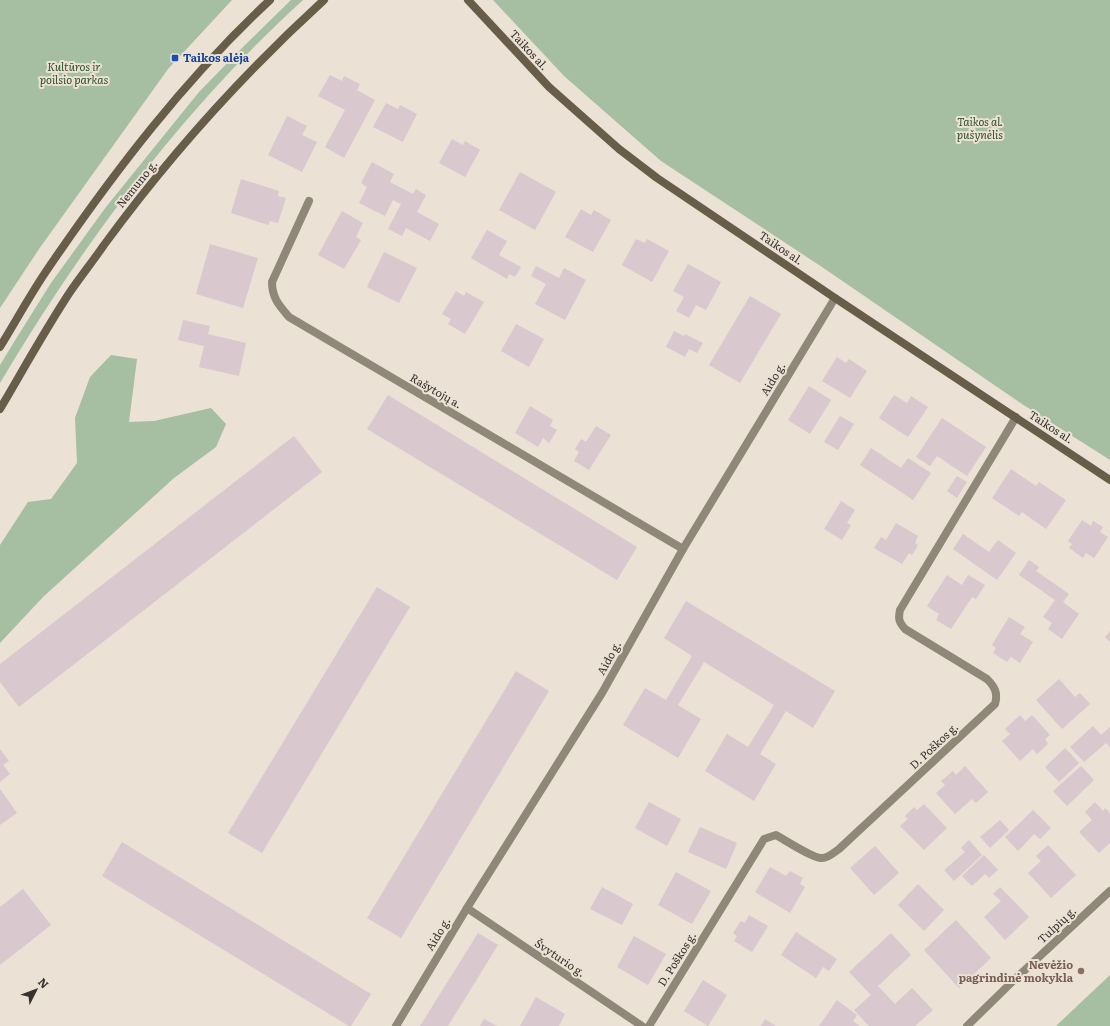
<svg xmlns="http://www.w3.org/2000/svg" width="1110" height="1026" viewBox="0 0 1110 1026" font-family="Literata,serif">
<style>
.green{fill:#a6bea1}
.building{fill:#d9c8ce}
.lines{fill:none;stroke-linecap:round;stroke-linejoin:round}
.street{stroke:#8f8879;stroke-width:8}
.secondary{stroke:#675d48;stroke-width:8}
.transit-dot{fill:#1a4fb4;stroke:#ebe1d4;stroke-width:1.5}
.education-dot{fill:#8d6e63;stroke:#ebe1d4;stroke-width:1.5}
.labels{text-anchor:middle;stroke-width:4;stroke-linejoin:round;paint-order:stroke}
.street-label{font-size:11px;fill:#36322d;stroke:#ebe1d4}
.transit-label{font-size:11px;font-weight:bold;fill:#164399;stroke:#ebe1d4;text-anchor:start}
.park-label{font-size:11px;font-style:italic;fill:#2c5126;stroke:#ebe1d4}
.education-label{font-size:11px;font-weight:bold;fill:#785e54;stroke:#ebe1d4;text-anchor:end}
</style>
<rect width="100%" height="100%" fill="#ebe1d4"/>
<g class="green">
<polygon points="0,0 232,0 168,69 39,249 0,308"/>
<path d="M291 0H303C182 110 83 243 0 383V365L14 342 51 283 106 207 199 92 245 45Z"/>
<polygon points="493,0 1110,0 1110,460 1022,404 822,267 661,161 564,76"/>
<polygon points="111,355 137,359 129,422 154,421 211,408 226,424 216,447 174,478 43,597 0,643 0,545 28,502 51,499 77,463 75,418 90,377"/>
<polygon points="1110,975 1110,1026 1056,1026"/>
</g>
<g class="building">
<polygon points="330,75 342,81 344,76 360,84 357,90 375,100 344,158 325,147 345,110 318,96"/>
<polygon points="386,103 398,109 400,105 417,114 403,142 373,127"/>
<polygon points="287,116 307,126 302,135 317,142 302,172 268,155"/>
<polygon points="452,139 463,145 465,141 480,150 465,177 439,163"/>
<polygon points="372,162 394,174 390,182 413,194 416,189 426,195 417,212 439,224 430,241 406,228 402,236 388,229 401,204 393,200 385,216 359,203 367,187 361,183"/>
<polygon points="520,172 556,192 535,230 499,210"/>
<polygon points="241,179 279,191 278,196 286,198 278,223 270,221 268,225 231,213"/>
<polygon points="581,209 591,215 594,210 611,220 593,252 565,237"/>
<polygon points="342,211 363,223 356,237 361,240 344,269 318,255"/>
<polygon points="487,230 507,241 499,255 521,267 515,277 509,274 507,279 471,258"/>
<polygon points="636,239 645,243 647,239 669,251 652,282 622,265"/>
<polygon points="210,244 258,258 243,308 196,294"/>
<polygon points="384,252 417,268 399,303 367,287"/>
<polygon points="688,264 721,282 706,310 696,305 689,318 676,311 684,297 673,291"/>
<polygon points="536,266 559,278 564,268 586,280 565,320 535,304 546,284 531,276"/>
<polygon points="456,291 464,296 466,292 484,302 465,334 448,324 451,319 442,314"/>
<polygon points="750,296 781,314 740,383 709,365"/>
<polygon points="183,320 210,326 208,334 246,343 239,376 199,367 204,346 178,340"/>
<polygon points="516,324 544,339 529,367 501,351"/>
<polygon points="674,331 684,336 685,334 703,343 697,353 689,349 685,357 666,347"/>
<polygon points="837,357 846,363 849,359 867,371 850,398 822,381"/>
<polygon points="809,386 831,400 810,434 788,420"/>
<polygon points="388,395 637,547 617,580 367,429"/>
<polygon points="894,395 907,403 911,396 928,407 908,437 879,418"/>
<polygon points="530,406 553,420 550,426 557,430 549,443 543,438 538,447 515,433"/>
<polygon points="840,416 854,424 838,450 824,442"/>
<polygon points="942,418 986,447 967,476 937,456 930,466 916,457"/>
<polygon points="596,426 611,435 589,470 574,461 579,452 575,449 581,439 586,442"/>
<polygon points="294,436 322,472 19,707 0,682 0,664"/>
<polygon points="871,448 901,468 908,458 931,473 913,500 860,465"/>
<polygon points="1011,469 1036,486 1039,482 1066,500 1046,529 1022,512 1019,516 992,498"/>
<polygon points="957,476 967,482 957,498 947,491"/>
<polygon points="841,501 855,510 847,523 851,525 842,540 824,529"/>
<polygon points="1082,520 1091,526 1093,521 1103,527 1100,532 1108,537 1094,558 1086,553 1083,558 1069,548 1072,544 1068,541"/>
<polygon points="896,523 918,536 915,543 918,545 912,555 909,553 902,564 874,548 881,537 886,540"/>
<polygon points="963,534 989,552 998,540 1016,553 997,580 953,549"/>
<polygon points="1029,560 1039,567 1036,571 1069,594 1063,602 1079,614 1062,639 1048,629 1052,623 1043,617 1055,600 1019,575"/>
<polygon points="947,575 962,585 968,575 985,585 976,599 972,597 951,629 936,620 939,614 927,606"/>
<polygon points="377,587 410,607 262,853 228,833"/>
<polygon points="686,601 835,691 813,728 786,711 760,754 776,764 754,801 705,771 727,734 748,747 774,705 704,662 678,705 701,719 678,758 623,725 645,688 666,700 692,656 664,638"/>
<polygon points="1009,617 1025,627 1020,634 1033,642 1020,663 1011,657 1007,662 993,653 996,648 992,645"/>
<polygon points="1110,631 1110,642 1105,637"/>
<polygon points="516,671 549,691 401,938 367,918"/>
<polygon points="1059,679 1075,697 1080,693 1090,704 1062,729 1036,700"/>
<polygon points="1020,715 1025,721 1032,715 1050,735 1045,739 1048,744 1037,754 1033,749 1020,761 1002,741 1010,734 1005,729"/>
<polygon points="1093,726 1101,735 1110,727 1110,747 1106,743 1084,762 1070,747"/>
<polygon points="1065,748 1079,763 1059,782 1045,767"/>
<polygon points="0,749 9,761 3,765 10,774 0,782"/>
<polygon points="965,766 988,792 976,803 972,799 955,814 936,793 945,785 941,781 953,771 956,775"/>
<polygon points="1081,766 1094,780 1067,806 1053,791"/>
<polygon points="0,789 17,813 0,825"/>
<polygon points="649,802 681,819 667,846 635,828"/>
<polygon points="1095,802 1103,811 1105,808 1110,813 1110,843 1099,853 1079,832 1092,820 1085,812"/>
<polygon points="924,804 947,828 924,850 900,826 908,819 905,816 914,807 917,810"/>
<polygon points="1033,810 1051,828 1040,839 1034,834 1018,851 1005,837"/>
<polygon points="1000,820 1009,830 990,848 980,837"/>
<polygon points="700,827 737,843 726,869 688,852"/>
<polygon points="969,840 982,855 954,881 944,870 965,852 961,848"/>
<polygon points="122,842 371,994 351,1026 349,1026 102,876"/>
<polygon points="1048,845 1076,875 1051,898 1028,873 1041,861 1036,856"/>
<polygon points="875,846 899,873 874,895 850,868"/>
<polygon points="984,855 998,870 989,878 985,874 972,886 962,876"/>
<polygon points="770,867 786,876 790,871 803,878 800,884 805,887 790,913 755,892"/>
<polygon points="676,872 711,891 692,924 658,905"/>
<polygon points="918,884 944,910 924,931 898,905"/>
<polygon points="602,887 633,904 622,925 590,909"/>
<polygon points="1000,887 1029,917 1005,940 984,917 1001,901 993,894"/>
<polygon points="23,889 51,925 0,965 0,907"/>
<polygon points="749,915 768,926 752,952 734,941 737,936 733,933 741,921 745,923"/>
<polygon points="956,920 991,958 959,988 924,950"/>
<polygon points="796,932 837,959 829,971 823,967 816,978 781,955"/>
<polygon points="478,933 498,945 448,1026 420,1026"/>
<polygon points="891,933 911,955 878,986 895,1004 912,988 933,1010 915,1026 869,1026 854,1010 871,995 849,972"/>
<polygon points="634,936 666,954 648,985 617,967"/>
<polygon points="703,980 727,995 708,1026 684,1011"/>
<polygon points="536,997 565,1014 559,1026 520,1026"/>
<polygon points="837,1000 857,1015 853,1021 860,1026 819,1026"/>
<polygon points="484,1019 497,1026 480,1026"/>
<polygon points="765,1019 776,1026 761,1026"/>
</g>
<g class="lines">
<g class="street">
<path d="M309 201 272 282C272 298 279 305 289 317L683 549"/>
<polyline points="467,908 642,1026"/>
<polyline points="396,1026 467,908 602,693 683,549 835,298"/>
<path d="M649 1026 764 839 776 835C785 840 814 859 822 858 829 858 833 853 839 849L995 704C998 693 995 687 987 679L905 629C899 622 898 619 900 610L1016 417"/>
<polyline points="967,1026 1014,980 1110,891"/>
</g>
<g class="secondary">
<polyline points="468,0 549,87 619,149 657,178 835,298 1110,480"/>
<path d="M0 347C16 321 31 293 49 267 114 172 185 79 270 0"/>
<path d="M0 409C23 370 45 330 70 292 81 276 93 261 104 245 169 156 243 74 324 0"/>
</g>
</g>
<rect class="transit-dot" x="171" y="54" width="8" height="8" rx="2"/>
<circle class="education-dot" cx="1081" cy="971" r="4"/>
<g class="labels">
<g class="street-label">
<text transform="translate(529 50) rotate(47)" y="4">Taikos al.</text>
<text transform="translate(137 184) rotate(-51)" y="4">Nemuno g.</text>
<text transform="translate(781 248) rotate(34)" y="4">Taikos al.</text>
<text transform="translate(773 379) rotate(-59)" y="4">Aido g.</text>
<text transform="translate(436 391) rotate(30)" y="4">Rašytojų a.</text>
<text transform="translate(1051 427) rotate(33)" y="4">Taikos al.</text>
<text transform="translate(609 658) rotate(-61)" y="4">Aido g.</text>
<text transform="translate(934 746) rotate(-43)" y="4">D. Poškos g.</text>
<text transform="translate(1057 925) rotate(-43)" y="4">Tulpių g.</text>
<text transform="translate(438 934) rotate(-59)" y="4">Aido g.</text>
<text transform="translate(560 958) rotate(34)" y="4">Švyturio g.</text>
<text transform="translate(677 959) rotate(-58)" y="4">D. Poškos g.</text>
</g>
<g class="transit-label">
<text x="183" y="62">Taikos alėja</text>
</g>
<g class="park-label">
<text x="74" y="71">Kultūros ir<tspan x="74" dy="13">poilsio parkas</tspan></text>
<text x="980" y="126">Taikos al.<tspan x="980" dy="13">pušynėlis</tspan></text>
</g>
<g class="education-label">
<text x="1073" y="969">Nevėžio<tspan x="1073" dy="13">pagrindinė mokykla</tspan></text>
</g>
</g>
<g transform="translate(36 990) rotate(48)" stroke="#ebe1d4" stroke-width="3" paint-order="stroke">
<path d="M0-3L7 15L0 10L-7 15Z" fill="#36322d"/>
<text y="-6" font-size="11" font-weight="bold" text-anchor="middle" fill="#36322d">N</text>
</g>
</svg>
